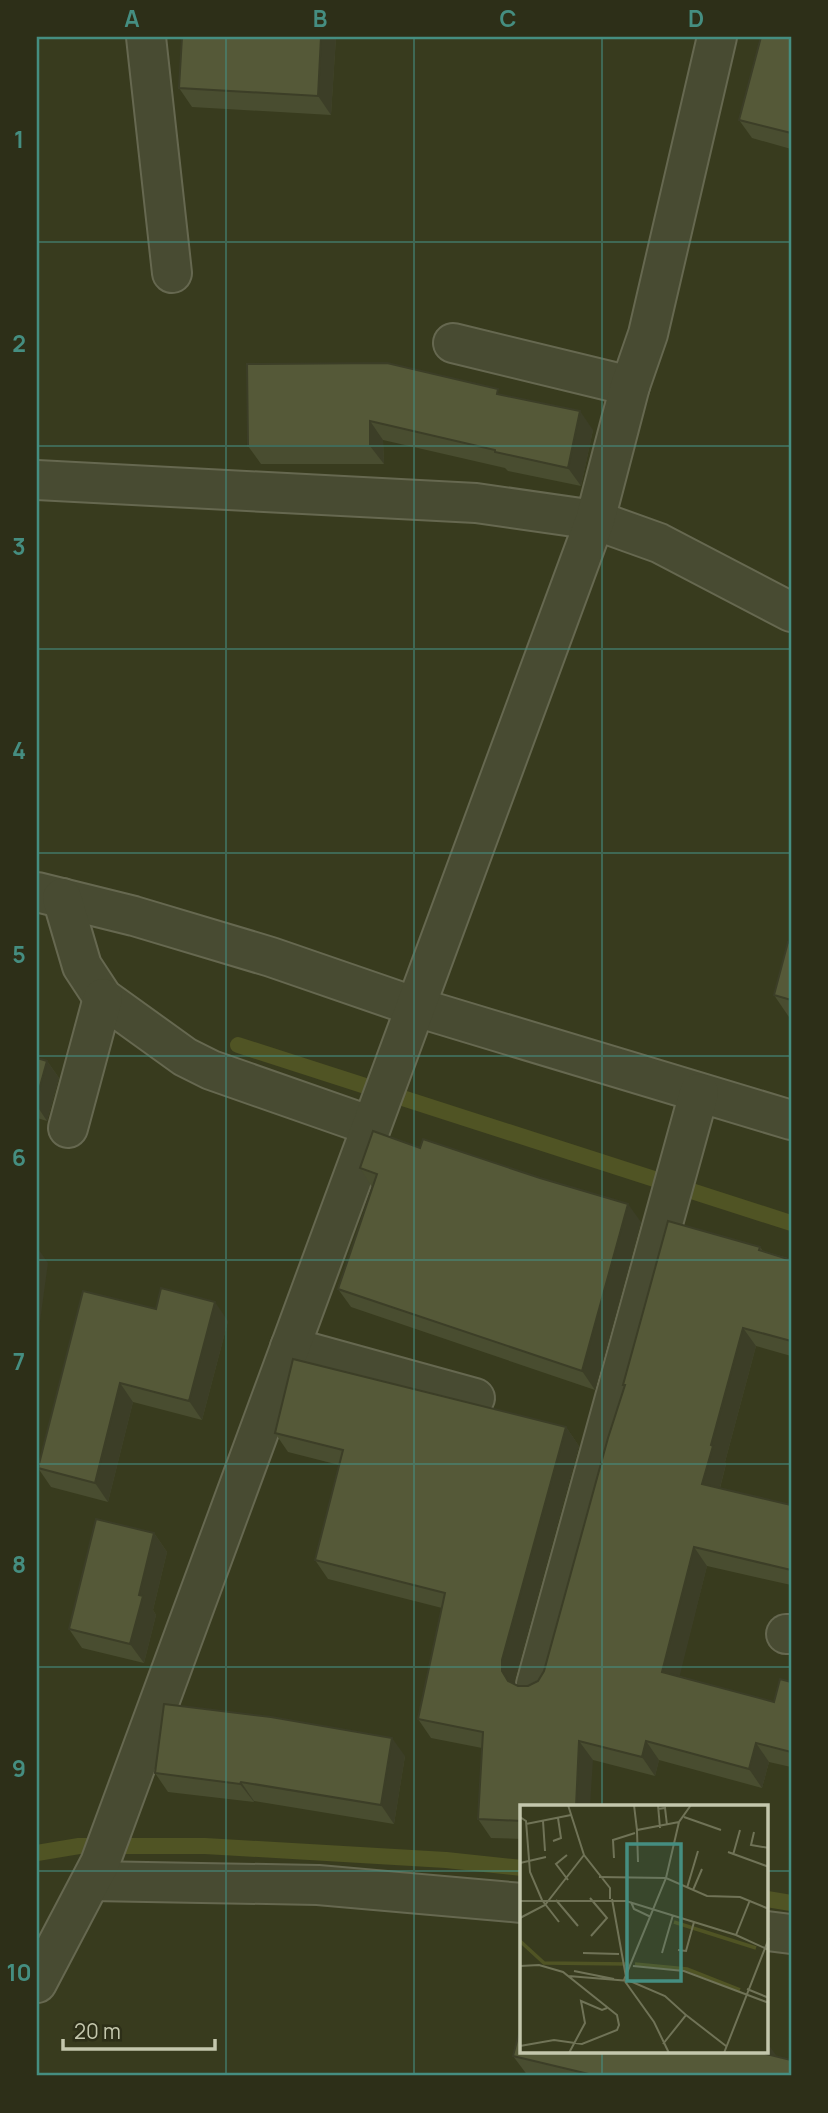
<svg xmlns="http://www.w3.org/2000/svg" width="828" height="2113" viewBox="0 0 828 2113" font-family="Manrope,sans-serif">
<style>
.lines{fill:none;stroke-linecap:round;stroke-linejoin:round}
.stream{stroke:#505424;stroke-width:16}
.minor-casing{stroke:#666850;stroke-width:42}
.minor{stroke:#484b32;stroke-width:38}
.wall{fill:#494d30}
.shaded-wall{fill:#3c3e27}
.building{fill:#555938;stroke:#3c3e27;stroke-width:2}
.grid{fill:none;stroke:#458e81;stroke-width:2;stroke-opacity:0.55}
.inset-river{fill:none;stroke:#505424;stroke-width:3.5}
.inset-road{fill:none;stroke:#707357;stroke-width:2}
.view{fill:#458e81;fill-opacity:0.15;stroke:#458e81;stroke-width:3.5}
.inset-edge{fill:none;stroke:#c4c7ad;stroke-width:3.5}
.neatline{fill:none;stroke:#458e81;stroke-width:2.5}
.grid-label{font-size:23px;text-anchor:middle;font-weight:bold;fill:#458e81}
</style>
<rect width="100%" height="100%" fill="#383b1e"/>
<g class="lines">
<g class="stream">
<polyline points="238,1045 791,1223"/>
<polyline points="37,1853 79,1846 205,1846 446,1860 522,1868"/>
<polyline points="767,1899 791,1903"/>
</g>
<g class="minor-casing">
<g id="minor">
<polyline points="146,37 172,273"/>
<polyline points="453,343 630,386"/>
<polyline points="37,480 476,503 595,520 659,543 791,612"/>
<polyline points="37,892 134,916 271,957 416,1007 791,1120"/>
<polyline points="62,898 82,966 103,998 185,1057 211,1070 371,1126"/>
<polyline points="68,1128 103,998"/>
<polyline points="290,1347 475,1398"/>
<polyline points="786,1634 791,1634"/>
<polyline points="536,1684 699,1093"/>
<polyline points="92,1881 318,1885 522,1903"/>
<polyline points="767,1931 791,1934"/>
<polyline points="37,1983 100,1863 595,520 630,386 648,334 717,37"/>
</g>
</g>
<use href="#minor" class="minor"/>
</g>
<g class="wall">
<polygon points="336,37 331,115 192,107 179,88"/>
<polygon points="791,37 791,149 752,138 739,120"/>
<polygon points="502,395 593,430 581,486 508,471 505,468 383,440 384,464 261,464 248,446"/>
<polygon points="791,943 791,1020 774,995"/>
<polygon points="37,1058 47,1061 59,1078 47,1121 37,1118"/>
<polygon points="420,1148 641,1222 595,1390 351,1307 338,1289 372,1187 360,1168"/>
<polygon points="760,1247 763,1251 791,1259 791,1356 756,1346 725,1462 726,1464 720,1488 791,1505 791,1585 707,1566 679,1676 774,1702 791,1682 791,1767 769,1762 762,1788 659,1760 655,1776 593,1760 522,1807 522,1839 491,1838 478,1819 482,1748 431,1738 418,1719 442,1608 328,1579 315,1560 339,1465 288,1452 275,1433 566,1427 579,1446 515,1679 515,1685 518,1686 528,1686 538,1681 544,1671 624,1387 623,1385"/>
<polygon points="156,1309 228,1321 202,1420 133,1402 108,1502 51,1487 38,1468"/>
<polygon points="154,1533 167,1552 153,1610 156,1615 144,1663 82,1648 69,1629"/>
<polygon points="405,1756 394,1824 254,1801 254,1802 168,1792 155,1773"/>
<polygon points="513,2056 777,2057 791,2076 528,2076"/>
</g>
<g class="shaded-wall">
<polygon points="321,37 336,37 331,115 318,96"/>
<polygon points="580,411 593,430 581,486 568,468"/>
<polygon points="370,421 383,440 384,464 370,446"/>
<polygon points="47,1061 59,1078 47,1121 37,1106 37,1097"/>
<polygon points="628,1204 641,1222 595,1390 582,1371"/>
<polygon points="37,1247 48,1263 39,1329 37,1325"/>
<polygon points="215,1302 228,1321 202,1420 189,1401"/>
<polygon points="743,1328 756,1346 725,1462 726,1464 716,1503 702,1484 711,1445"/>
<polygon points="120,1383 133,1402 108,1502 95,1483"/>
<polygon points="566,1427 579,1446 515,1679 515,1690 521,1700 502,1671 502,1660"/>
<polygon points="154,1533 167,1552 153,1610 156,1615 144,1663 130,1644 139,1595"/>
<polygon points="694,1547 707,1566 676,1691 662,1672"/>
<polygon points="392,1738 405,1756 394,1824 381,1805"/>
<polygon points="579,1741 593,1760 590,1807 576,1807"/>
<polygon points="646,1741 659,1760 655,1776 642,1757"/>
<polygon points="756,1743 769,1762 762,1788 749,1769"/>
<polygon points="241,1782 254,1801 254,1802 240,1784"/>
<polygon points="768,2044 784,2066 766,2054"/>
</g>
<g class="building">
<polygon points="182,37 321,37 318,96 179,88"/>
<polygon points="761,37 791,37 791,133 739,120"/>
<polygon points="387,363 498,389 497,394 580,411 568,468 495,452 495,450 370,421 370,446 248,446 247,364"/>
<polygon points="788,942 791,943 791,1000 774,995"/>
<polygon points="37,1058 47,1061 37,1097"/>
<polygon points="373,1131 420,1148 423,1139 540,1178 628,1204 582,1371 338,1289 377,1174 360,1168"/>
<polygon points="668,1221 760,1247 759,1250 791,1260 791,1341 743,1328 711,1445 713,1446 702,1484 791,1505 791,1570 694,1547 662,1672 774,1702 780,1679 791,1682 791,1752 756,1743 749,1769 646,1741 642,1757 579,1741 576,1807 522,1807 522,1821 478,1819 483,1732 418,1719 445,1593 315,1560 343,1450 275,1433 293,1359 566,1427 502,1660 502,1671 508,1681 518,1686 528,1686 538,1681 544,1671 608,1438 625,1385 623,1385"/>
<polygon points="161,1288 215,1302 189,1401 120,1383 95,1483 38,1468 83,1291 156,1309"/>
<polygon points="96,1519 154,1533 139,1595 143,1596 130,1644 69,1629"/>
<polygon points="164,1704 271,1717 392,1738 381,1805 241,1782 240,1784 155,1773"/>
<polygon points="522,2022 522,2052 766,2052 766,2054 791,2060 791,2076 597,2076 513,2056"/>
</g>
<path class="grid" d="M226 37V2076M414 37V2076M602 37V1807M37 242H791M37 446H791M37 649H791M37 853H791M37 1056H791M37 1260H791M37 1464H791M37 1667H791M37 1871H522M767 1871H791M602 2052V2076"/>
<g transform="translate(520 1805)">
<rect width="248" height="248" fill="#383b1e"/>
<path class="inset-river" d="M154 117 236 143M0 136 24 158 109 159M115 159 167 164 220 185"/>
<path class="inset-road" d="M48 0 64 50 90 83V94M114 0 117 25 159 17M138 0 140 23M138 4 145 3 147 20M0 12 6 16 10 67 22 95 39 117M164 12 201 25M23 16 25 46M6 19 51 10M117 26 118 57M234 27 231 40 249 43M33 36 41 33 38 13M208 47 249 62M47 50 36 59 48 75M213 50 220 25M94 53 93 35 115 28M0 58 26 52M79 72 146 73 187 91 220 92 249 104M167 83 178 46M173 85 182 64M70 93 87 113 71 131M92 94 106 172M36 95 58 121M0 96H106L216 130 249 145M111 97 114 104 131 112M0 113 25 100 64 50M216 130 230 95M158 145 166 146 174 117M63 148 99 149M142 148 153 110M0 161 19 160 43 167 97 210 99 220 97 225 62 239 34 235 0 241M113 161 164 166 249 198M54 166 94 174M48 171 110 176 145 191 166 210 143 239M104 175 146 73 159 17 171 0M104 175 134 217 149 248M227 184 249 193M166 210 206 241M49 248 65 218 61 196 82 205 87 203M204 248 249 133"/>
<path class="view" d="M107 39H161V176H107Z"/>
<rect width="248" height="248" class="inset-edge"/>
</g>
<rect width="828" height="2113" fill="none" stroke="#2d2f18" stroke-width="77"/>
<path d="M63 2039v10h152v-10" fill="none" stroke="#c4c7ad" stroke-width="3.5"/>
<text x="74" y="2039" font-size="21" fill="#c4c7ad" stroke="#2d2f18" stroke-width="5" paint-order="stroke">20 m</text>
<rect x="38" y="38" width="752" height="2036" class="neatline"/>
<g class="grid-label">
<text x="132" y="27">A</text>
<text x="320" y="27">B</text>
<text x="508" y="27">C</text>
<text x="696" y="27">D</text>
<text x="19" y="148">1</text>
<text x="19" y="352">2</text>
<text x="19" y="555">3</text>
<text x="19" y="759">4</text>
<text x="19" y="963">5</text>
<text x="19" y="1166">6</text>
<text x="19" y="1370">7</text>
<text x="19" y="1573">8</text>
<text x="19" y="1777">9</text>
<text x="19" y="1981">10</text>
</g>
</svg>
